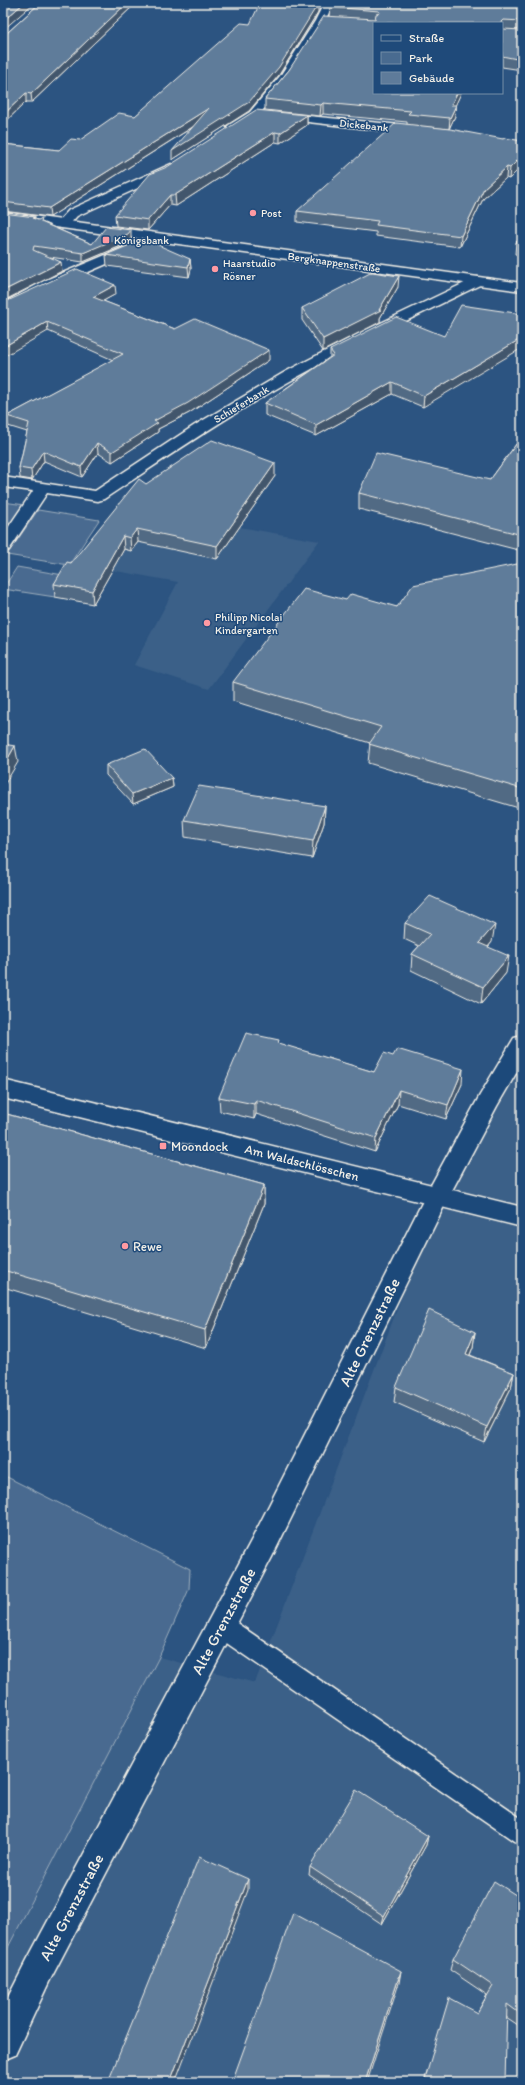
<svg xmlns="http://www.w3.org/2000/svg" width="525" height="2085" viewBox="0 0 525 2085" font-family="Itim,sans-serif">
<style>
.built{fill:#3b6088}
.green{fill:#496b90;stroke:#9eaebc}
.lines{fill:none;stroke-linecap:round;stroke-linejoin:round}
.lane-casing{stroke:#f4f1e8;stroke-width:3}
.street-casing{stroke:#f4f1e8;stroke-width:3}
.secondary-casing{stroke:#f4f1e8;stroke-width:3}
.lane{fill:#1f4a7a;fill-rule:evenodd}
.street{fill:#1f4a7a;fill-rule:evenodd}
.secondary{fill:#1f4a7a;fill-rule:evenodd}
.wall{fill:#516a84;stroke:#f4f1e8}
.shaded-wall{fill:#42566c;stroke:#f4f1e8}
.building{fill:#5e7b9a;stroke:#f4f1e8}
.poi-dot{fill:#ff9aa2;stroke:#1f4a7a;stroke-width:1.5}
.labels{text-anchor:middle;stroke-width:3;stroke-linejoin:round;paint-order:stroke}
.far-street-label{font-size:11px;fill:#f4f1e8;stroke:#1f4a7a}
.far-poi-label{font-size:11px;fill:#f4f1e8;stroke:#1f4a7a;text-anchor:start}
.poi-label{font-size:13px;fill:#f4f1e8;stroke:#1f4a7a;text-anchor:start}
.street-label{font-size:13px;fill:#f4f1e8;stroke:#1f4a7a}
.near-street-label{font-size:16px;fill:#f4f1e8;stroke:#1f4a7a}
</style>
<rect width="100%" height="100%" fill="#2c5481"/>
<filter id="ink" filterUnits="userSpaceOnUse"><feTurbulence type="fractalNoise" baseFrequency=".025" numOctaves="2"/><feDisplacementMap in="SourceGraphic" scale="8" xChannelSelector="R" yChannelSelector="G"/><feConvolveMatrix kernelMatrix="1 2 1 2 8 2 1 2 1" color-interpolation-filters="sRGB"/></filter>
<g filter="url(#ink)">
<g class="built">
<polygon points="119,506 319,541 209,689 134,665 178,582 77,564"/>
<polygon points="522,1063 522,2082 3,2082 3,1957 159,1657 255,1683 436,1207"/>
</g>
<g class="green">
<polygon points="3,502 25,505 3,536"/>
<polygon points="38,510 99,520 69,565 7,555"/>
<polygon points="17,567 69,576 55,597 3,589"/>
<polygon points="3,1475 190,1569 189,1589 159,1657 3,1957"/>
</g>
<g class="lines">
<g class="lane-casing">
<polygon id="lane" points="220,1614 228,1617 522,1819 522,1845 514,1841 212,1633 209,1625 212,1617"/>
</g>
<g class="street-casing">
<g id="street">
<path d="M324 3H334C322 28 260 137 229 129L227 127 229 125 250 112 280 76 315 21Z"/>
<polygon points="277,113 422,127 428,131 422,135 273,118 271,116"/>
<polygon points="171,164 177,168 175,171 77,216 67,227 62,228 56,224 69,210"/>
<polygon points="134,243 139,244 141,247 139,250 56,286 3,312 3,303 46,280"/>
<path d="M477 277 482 278 484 281 482 284C410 319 338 353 269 393 212 426 158 463 104 499L98 501 47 493 9 550 3 552V535L33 491 3 487V477L95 491 195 425 285 372 364 331Z"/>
<polygon points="3,1080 522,1207 522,1227 3,1098"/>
</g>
</g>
<g class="secondary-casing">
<g id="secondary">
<polygon points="3,212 522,283 522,291 3,220"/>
<polygon points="522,1036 522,1063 497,1106 448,1198 272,1557 49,1982 15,2055 3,2060 3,2007 27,1960 252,1539 429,1189 480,1095 514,1038"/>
</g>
</g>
<use href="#lane" class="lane"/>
<use href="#street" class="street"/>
<use href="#secondary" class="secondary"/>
</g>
<g class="wall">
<polygon points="40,3 136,3 32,102 26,102 3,124 3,34 7,33"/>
<polygon points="522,3 522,70 502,67 502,23 374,93 461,93 455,105 455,116 449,129 407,125 407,122 323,114 320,116 265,110 265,99 289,70 329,16 330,7 346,5"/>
<polygon points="318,12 279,75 249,111 172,160 193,127 50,217 3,211 3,144 59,150 80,140 135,116 250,24"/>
<polygon points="307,115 307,125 280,143 275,142 176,206 170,205 148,230 116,226 115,215"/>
<polygon points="503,139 522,141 509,179 506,178 483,199 460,247 376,236 376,232 297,222 297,211"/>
<polygon points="35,217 35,219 92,244 131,239 128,243 83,262 50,257 62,271 3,301"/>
<polygon points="522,236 522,255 515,254 516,242"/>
<polygon points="106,255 190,259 191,269 189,277 107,266"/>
<polygon points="398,287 380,318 380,322 323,351 302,320 302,308"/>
<polygon points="116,294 103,301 175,329 269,360 189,413 158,429 158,432 112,462 98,453 82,477 44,461 32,480 20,478 19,468 27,432 8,426 7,416 113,360 48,331 3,303"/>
<polygon points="444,336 423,407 392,394 316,436 265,415 265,403 330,357 330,350"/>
<polygon points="522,436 522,551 359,509 359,493 490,480"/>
<polygon points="275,476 217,559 138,542 131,551 124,549 93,604 55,597 54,584 71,563 146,484"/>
<polygon points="522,563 522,809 368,763 370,743 233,701 233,682 346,600 397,607"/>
<polygon points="106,765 172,778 173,787 133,804 106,775"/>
<polygon points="325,806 324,823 312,858 185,837 184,820"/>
<polygon points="405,923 492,942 488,947 506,973 481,1004 411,970 412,954 419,946 404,939"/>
<polygon points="279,1044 374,1072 462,1084 446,1119 398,1104 375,1152 256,1114 254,1119 220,1111 219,1097"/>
<polygon points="3,1113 264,1185 264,1204 206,1348 3,1287"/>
<polygon points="475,1332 473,1347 470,1355 514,1373 511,1388 484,1442 394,1402 396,1387"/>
<polygon points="428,1836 426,1845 382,1924 309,1875 310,1867"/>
<polygon points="522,1899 522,2026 521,2027 506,2017 477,2013 487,1995 450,1970 453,1959"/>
</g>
<g class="shaded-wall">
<polygon points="24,3 34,3 3,30 3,21"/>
<polygon points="127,3 136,3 32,102 31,94"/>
<polygon points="318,4 318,12 279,75 249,111 172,160 172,151"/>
<polygon points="26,93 26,102 3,124 3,115"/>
<polygon points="457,93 461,93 451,115 451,105"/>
<polygon points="323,103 323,114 320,116 321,105"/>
<polygon points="456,105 455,116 449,129 450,118"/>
<polygon points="209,108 210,116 50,217 49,208"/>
<polygon points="307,115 307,125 280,143 280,133"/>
<polygon points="275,132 275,142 176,206 175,195"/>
<polygon points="522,156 522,166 509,179 510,168"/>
<polygon points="507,167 506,178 483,199 460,247 461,236 484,188"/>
<polygon points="170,195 170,205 148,230 148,220"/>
<polygon points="131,230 131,239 128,243 83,262 83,253"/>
<polygon points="190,259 191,269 189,277 188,267"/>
<polygon points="61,262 62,271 3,301 3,291"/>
<polygon points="399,276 398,287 380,318 380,322 323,351 323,339 379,310"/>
<polygon points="115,285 116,294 94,306 93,297"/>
<polygon points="47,322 48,331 3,357 3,347"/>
<polygon points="522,338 522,348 423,407 424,396"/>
<polygon points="269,350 269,360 189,413 158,429 158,432 112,462 112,452 154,421"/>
<polygon points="392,382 392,394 316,436 316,425"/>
<polygon points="97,443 98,453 82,477 81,467"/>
<polygon points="43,451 44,461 32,480 31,470"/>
<polygon points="275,463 275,476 217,559 217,546"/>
<polygon points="137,529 138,542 131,551 130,538"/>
<polygon points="123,536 124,549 93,604 92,591"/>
<polygon points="15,746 18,762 3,787 3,767"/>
<polygon points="172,778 173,787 133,804 132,794"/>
<polygon points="325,806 324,823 312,858 313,841"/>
<polygon points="495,925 492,942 477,960 479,943"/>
<polygon points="509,956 506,973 481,1004 483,987"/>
<polygon points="463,1069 462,1084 446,1119 448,1105"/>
<polygon points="399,1090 398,1104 375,1152 376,1138"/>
<polygon points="256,1100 256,1114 254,1119 254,1104"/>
<polygon points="264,1185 264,1204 206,1348 205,1330"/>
<polygon points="475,1332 473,1347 464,1369 466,1354"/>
<polygon points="514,1373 511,1388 484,1442 487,1427"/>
<polygon points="428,1836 426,1845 382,1924 384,1916"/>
<polygon points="248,1879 248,1890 175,2082 170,2082"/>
<polygon points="401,1971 399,1983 367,2082 365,2082"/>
</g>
<g class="building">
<polygon points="3,3 24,3 3,21"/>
<polygon points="40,3 127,3 31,94 26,93 3,115 3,34 7,33"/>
<polygon points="260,3 301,3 318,4 279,67 249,102 172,151 209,108 49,208 3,202 3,144 59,150 71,139 80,140 119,113 135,116 241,23 250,24"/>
<polygon points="347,3 522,3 522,21 503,20 501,22 502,23 374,23 374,93 457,93 451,105 456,105 450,118 408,114 411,111 323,103 321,105 265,99 289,70 324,16 375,19 376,14 380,13 379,11 330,7 331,4 346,5"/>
<polygon points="502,25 503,29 522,30 522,60 502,56"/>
<polygon points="256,110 307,115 280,133 275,132 175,195 170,195 148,220 115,215 150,174 167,167"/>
<polygon points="396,123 450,129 503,139 505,138 522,141 522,156 510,168 507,167 484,188 461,236 376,225 378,221 297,211"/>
<polygon points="3,213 35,217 32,218 38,220 42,218 41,222 92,244 106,227 131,230 128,234 83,253 34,246 33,250 61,262 3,291"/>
<polygon points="522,236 522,243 516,242"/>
<polygon points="142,238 190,259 188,267 106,255 139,241"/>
<polygon points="77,269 115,285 93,297 175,329 195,319 269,350 188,403 154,421 158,423 112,452 97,443 81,467 43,451 31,470 19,468 29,423 7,416 123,354 47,322 3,347 3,303"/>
<polygon points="372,272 399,276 379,310 381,310 323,339 302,308"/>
<polygon points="461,305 522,314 522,338 424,396 392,382 316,425 265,403 334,355 330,350 396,317 444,336"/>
<polygon points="522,436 522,535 359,493 376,453 490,480"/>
<polygon points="212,440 275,463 217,546 137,529 130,538 123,536 92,591 54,584 67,562 71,563 139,479 146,484"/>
<polygon points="522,563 522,570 520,573 522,574 522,789 369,744 381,727 233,682 304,589 346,600 351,594 397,607 413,585"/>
<polygon points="3,744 15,746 3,767"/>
<polygon points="145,749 172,778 132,794 106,765"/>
<polygon points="199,786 325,806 313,841 184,820"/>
<polygon points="430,896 495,925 479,943 509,956 483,987 412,954 430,934 405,923"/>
<polygon points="246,1033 279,1040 278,1043 374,1072 384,1053 393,1056 397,1049 463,1069 448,1105 399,1090 376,1138 256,1100 254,1104 219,1097"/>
<polygon points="3,1113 264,1185 205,1330 3,1270"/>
<polygon points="429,1310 475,1332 466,1354 514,1373 487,1427 396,1387"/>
<polygon points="356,1790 428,1836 384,1916 310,1867"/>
<polygon points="199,1857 248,1879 170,2082 108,2082"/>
<polygon points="494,1881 522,1899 522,2015 507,2004 505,2082 424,2082 449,1998 477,2013 493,1986 453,1959"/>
<polygon points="293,1913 401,1971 365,2082 232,2082"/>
</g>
</g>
<g class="poi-dot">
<circle cx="253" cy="213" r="4"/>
<rect x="102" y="236" width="8" height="8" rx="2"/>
<circle cx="215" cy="269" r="4"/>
<circle cx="207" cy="623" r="4"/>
<rect x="159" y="1142" width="8" height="8" rx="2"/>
<circle cx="125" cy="1246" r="4"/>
</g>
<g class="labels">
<g class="far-street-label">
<text transform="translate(364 125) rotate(6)" y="4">Dickebank</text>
<text transform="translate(334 262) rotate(8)" y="4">Bergknappenstraße</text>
<text transform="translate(241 404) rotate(-31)" y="4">Schieferbank</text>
</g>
<g class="far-poi-label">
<text x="261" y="217">Post</text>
<text x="114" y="244">Königsbank</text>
<text x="223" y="267">Haarstudio<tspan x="223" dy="13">Rösner</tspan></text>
<text x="215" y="621">Philipp Nicolai<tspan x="215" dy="13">Kindergarten</tspan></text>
</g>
<g class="poi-label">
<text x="171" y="1151">Moondock</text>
<text x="133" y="1251">Rewe</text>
</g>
<g class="street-label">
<text transform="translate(302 1162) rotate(14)" y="5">Am Waldschlösschen</text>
</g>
<g class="near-street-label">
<text transform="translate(369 1332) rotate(-64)" y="6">Alte Grenzstraße</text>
<text transform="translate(223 1621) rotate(-62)" y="6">Alte Grenzstraße</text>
<text transform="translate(71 1907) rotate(-62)" y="6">Alte Grenzstraße</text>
</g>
</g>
<rect width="525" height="2085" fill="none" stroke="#1f4a7a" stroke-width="16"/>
<rect x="8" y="8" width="509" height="2069" fill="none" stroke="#f4f1e8" stroke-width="1.5" filter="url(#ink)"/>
<rect x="373" y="22" width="130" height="72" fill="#1f4a7a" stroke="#748da6"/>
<rect x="381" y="35" width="20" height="6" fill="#1f4a7a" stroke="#748da6"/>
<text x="409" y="42" font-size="12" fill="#f4f1e8">Straße</text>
<rect x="381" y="52" width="20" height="12" fill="#496b90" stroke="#748da6"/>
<text x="409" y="62" font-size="12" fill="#f4f1e8">Park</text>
<rect x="381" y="72" width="20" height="12" fill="#5e7b9a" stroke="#748da6"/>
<text x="409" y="82" font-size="12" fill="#f4f1e8">Gebäude</text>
</svg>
